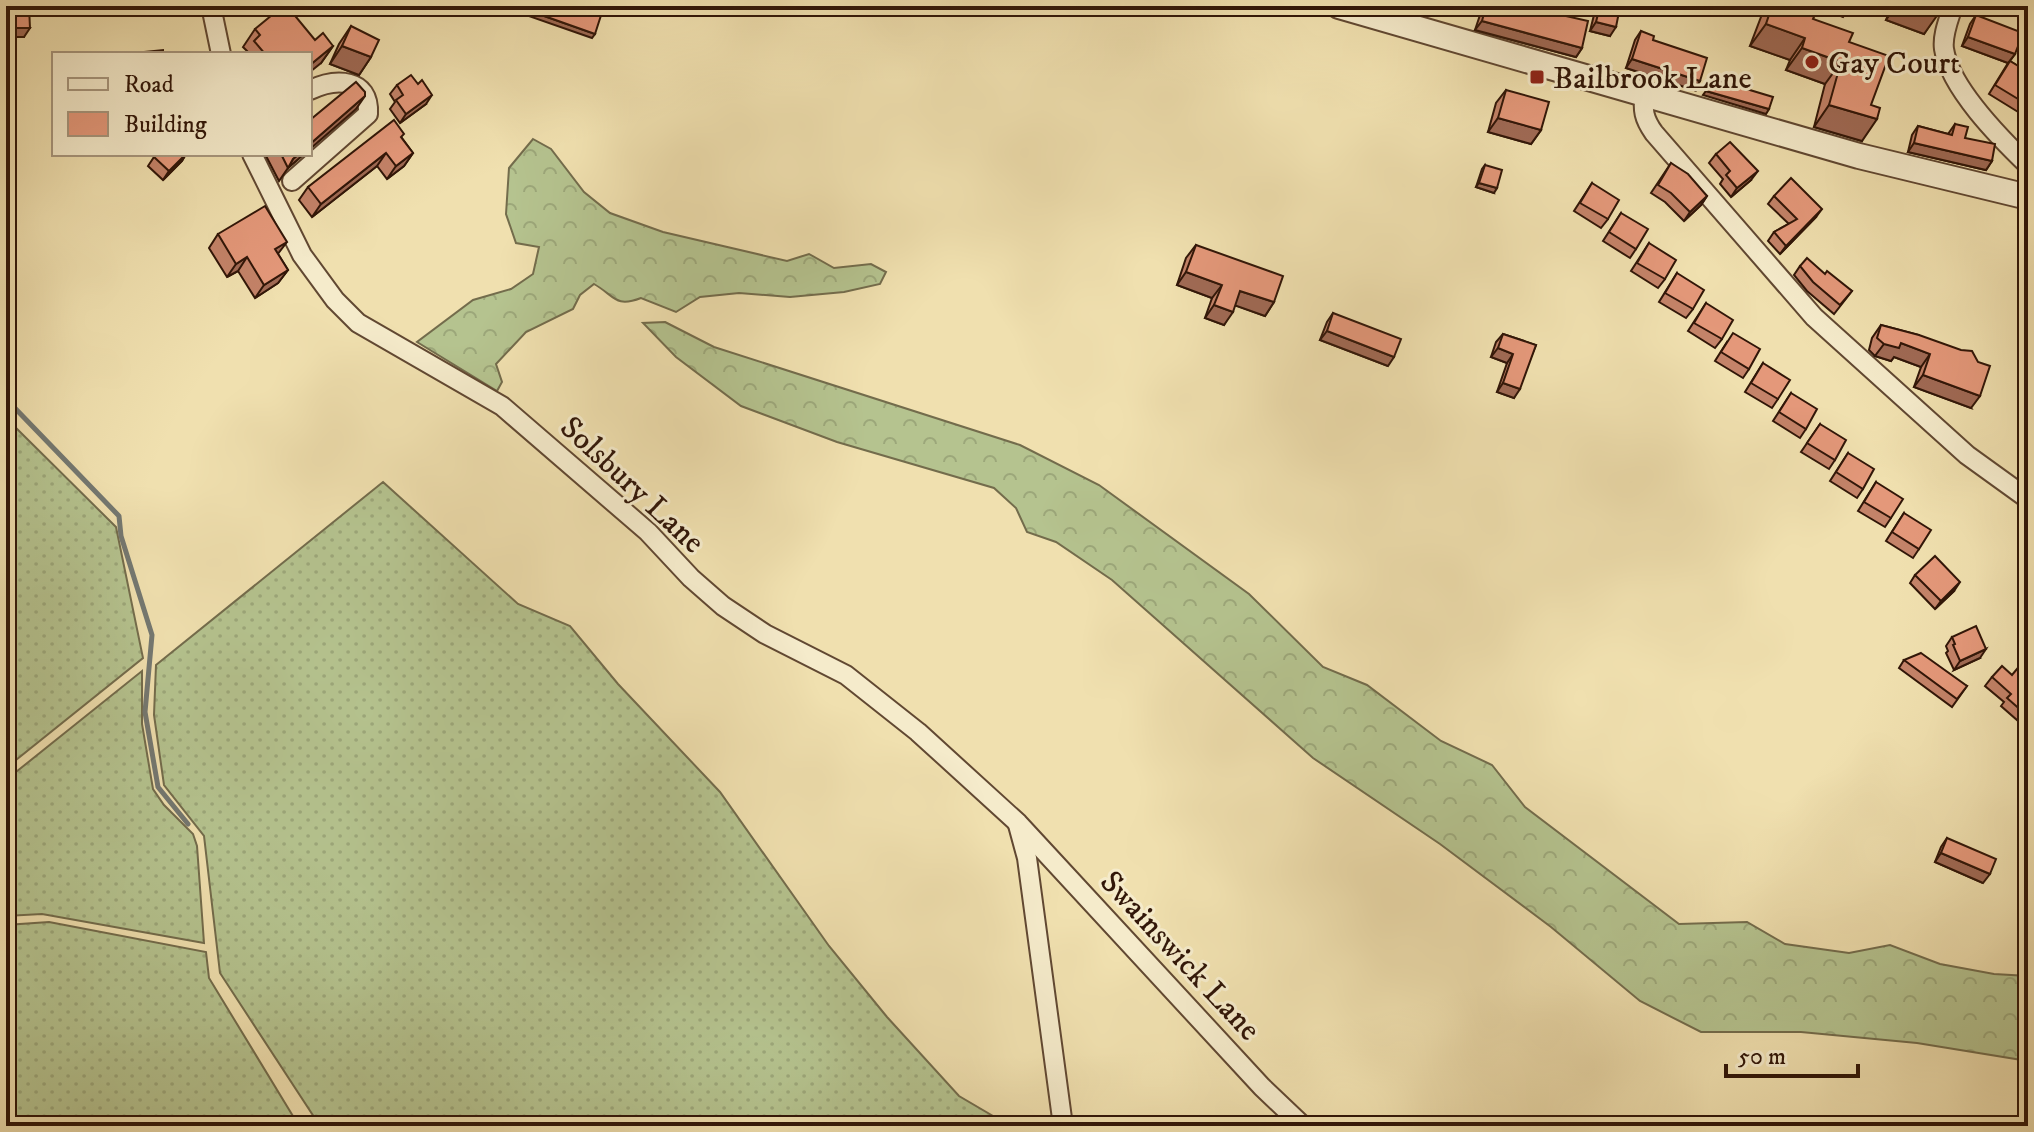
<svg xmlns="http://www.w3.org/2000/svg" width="2034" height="1132" viewBox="0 0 2034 1132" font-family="'IM FELL DW Pica',serif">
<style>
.grass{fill:url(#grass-dots);stroke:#736c4c;stroke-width:2}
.forest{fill:url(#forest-crowns);stroke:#736c4c;stroke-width:2}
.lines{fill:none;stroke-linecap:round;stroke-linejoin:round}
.stream{stroke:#747871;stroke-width:5}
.minor-casing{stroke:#614832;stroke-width:22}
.tertiary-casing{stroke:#614832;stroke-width:28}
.minor{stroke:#f5ebcb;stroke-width:18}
.tertiary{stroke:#f5ebcb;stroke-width:24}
.wall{fill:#c48369;stroke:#311608;stroke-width:2}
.shaded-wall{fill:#a06a55;stroke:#311608;stroke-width:2}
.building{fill:#e4987a;stroke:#311608;stroke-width:2}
.poi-dot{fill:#8f2418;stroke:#f5ebcb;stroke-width:3}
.labels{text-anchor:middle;stroke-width:6;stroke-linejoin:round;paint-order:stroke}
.poi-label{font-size:32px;fill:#311608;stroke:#f5ebcb;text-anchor:start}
.street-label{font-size:32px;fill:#311608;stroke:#f5ebcb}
</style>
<defs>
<pattern id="grass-dots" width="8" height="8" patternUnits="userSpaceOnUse" patternTransform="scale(2)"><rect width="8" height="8" fill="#b5c38f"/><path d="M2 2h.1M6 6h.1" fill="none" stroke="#9ca77a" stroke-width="1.8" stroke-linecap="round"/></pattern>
<pattern id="forest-crowns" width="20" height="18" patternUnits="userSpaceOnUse" patternTransform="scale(2)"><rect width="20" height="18" fill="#b5c38f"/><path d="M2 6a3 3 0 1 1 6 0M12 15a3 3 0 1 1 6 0" fill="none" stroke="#9ca77a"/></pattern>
</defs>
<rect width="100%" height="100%" fill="#f0e0af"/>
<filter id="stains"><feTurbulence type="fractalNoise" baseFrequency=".0025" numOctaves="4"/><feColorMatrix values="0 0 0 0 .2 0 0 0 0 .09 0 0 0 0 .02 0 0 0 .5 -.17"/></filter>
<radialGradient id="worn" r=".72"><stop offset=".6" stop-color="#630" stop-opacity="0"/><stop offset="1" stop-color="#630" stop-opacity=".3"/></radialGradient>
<g class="grass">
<polygon points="6,418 116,527 143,658 6,768"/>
<polygon points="383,482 518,604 570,626 618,684 720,792 829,946 887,1017 959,1096 1010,1126 315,1126 316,1120 220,973 204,836 164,785 154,715 156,665"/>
<polygon points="142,671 142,724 153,789 164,805 193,834 197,846 204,943 42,914 6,916 6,780"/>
<polygon points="49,922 206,952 209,978 299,1126 6,1126 6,925"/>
</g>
<g class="forest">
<path d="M533 139 551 149 584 192 610 213 663 232 787 261 809 254 834 268 871 264 886 272 880 284 844 292 790 297 739 293 700 297 676 312 641 298C615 308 615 296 594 284L580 295 573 309 526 332 496 364 502 382 497 391 417 342 473 300 511 289 533 274 539 247 516 243 506 214 509 168Z"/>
<polygon points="665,322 714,347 1020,445 1099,485 1249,594 1323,667 1367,685 1441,741 1492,765 1525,807 1679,924 1747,922 1785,944 1849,953 1890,945 1940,964 1994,974 2028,976 2028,1061 1917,1043 1801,1032 1701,1032 1640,1001 1551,927 1440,844 1313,758 1112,580 1056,542 1027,532 1016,508 994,488 837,442 741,406 676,357 643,323"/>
</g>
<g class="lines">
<polyline class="stream" points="6,403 9,402 119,516 121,536 152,635 145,712 158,787 188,824"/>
<g class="minor-casing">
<g id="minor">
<polyline points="211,6 221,54"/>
<path d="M1953 6C1949 19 1942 35 1944 49 1950 88 2000 138 2028 165"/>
<path d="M1645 93C1642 110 1644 119 1654 133L1814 317 1967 455 2028 499"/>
<polyline points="252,154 302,255 335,300 358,323 502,406 648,532 691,578 723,606 765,634 846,675 918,732 1018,823 1262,1087 1303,1126"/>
<path d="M292 181 368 114C370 77 335 78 310 90"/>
<polyline points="1018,825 1027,858 1063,1126"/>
</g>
</g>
<g class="tertiary-casing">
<polyline id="tertiary" points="1339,6 1859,156 2028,197"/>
</g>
<use href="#minor" class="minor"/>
<use href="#tertiary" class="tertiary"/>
</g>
<g class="wall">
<polygon points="6,6 29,6 24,37 6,37"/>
<polygon points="1483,6 1522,6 1582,48 1576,57 1475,30"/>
<polygon points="1598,6 1616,6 1610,36 1590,31 1595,11"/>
<polygon points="1769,6 1806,6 1813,19 1849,42 1871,105 1862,141 1814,127 1825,84 1786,70 1790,60 1750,46 1761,17"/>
<polygon points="1892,6 1942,6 1924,34 1886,20"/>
<polygon points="1976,15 2015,54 2010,61 2028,72 2028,108 2023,115 1989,94 2008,63 1962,46 1970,24"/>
<polygon points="351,26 371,57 359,75 330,64 339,44"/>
<polygon points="255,29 315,40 333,46 321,63 310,54 245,54 247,51 243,47"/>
<polygon points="1641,31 1653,40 1694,90 1626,68 1635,40"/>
<polygon points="397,85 426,104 400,123 390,109 395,102 390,94"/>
<polygon points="1506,90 1541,130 1531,144 1488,132 1496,103"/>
<polygon points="1955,124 1965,138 1992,161 1986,170 1908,152 1912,135 1918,126 1948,134"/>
<polygon points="402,138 413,153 404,166 387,179 377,166 312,217 299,200 308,187"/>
<polygon points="186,154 182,161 163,180 148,166 154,157"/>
<polygon points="265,154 304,154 288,168 279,181"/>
<polygon points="1716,154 1751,180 1731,197 1720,184 1723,179 1709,163"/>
<polygon points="1671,163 1707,196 1701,205 1684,221 1665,202 1651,193"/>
<polygon points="1485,165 1494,193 1476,187 1482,169"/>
<polygon points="1592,183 1608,219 1601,228 1574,211"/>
<polygon points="1774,196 1816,217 1780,254 1768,241 1774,232 1789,224 1768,204"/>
<polygon points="1621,213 1636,249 1630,258 1603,241"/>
<polygon points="218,234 278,254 288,270 278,283 255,298 238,271 227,277 209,248"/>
<polygon points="1649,243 1665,279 1658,288 1631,271"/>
<polygon points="1196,245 1274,302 1265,316 1235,305 1224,325 1205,318 1212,298 1177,285 1186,258"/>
<polygon points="1800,266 1825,274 1852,291 1834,314 1807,291 1794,275"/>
<polygon points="1677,273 1693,309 1686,318 1659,302"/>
<polygon points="1706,303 1722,339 1715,348 1688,331"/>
<polygon points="1333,313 1388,366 1320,340 1327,322"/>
<polygon points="1881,325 1919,335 1971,408 1914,387 1921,367 1894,357 1891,361 1875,356 1869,350 1872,338"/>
<polygon points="1503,334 1536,345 1514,398 1497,392 1507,363 1491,357 1496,342"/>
<polygon points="1727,342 1749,369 1743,378 1715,361"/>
<polygon points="1763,363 1778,399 1772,408 1745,392"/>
<polygon points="1791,393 1806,429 1800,438 1773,421"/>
<polygon points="1820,424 1835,460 1829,469 1801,452"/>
<polygon points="1848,453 1863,489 1857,498 1830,481"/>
<polygon points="1876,482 1891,518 1885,527 1858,511"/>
<polygon points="1904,513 1919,549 1913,558 1886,541"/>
<polygon points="1915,575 1954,591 1935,609 1910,583"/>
<polygon points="1952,637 1980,658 1954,670 1946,653 1948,651 1946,646"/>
<polygon points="1904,660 1967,686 1952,707 1899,668"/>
<polygon points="2028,668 2028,708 2017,720 2001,706 2004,702 1985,686 1992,677 2012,675"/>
<polygon points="1947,838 1983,883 1935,862 1941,847"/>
</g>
<g class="shaded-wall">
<polygon points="500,6 516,6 595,34 592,38"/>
<polygon points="1816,6 1851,6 1843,17"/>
<polygon points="1896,6 1930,6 1941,10 1924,34 1886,20"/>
<polygon points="1482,21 1582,48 1576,57 1475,30"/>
<polygon points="1596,22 1616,27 1610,36 1590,31"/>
<polygon points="1766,24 1805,38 1790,60 1750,46"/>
<polygon points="8,28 30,28 24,37 6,37 6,30"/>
<polygon points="1968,37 2015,54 2008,63 1962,46"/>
<polygon points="333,46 321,63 310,72 310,65"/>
<polygon points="342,46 371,57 359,75 330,64"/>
<polygon points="1802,48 1841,62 1825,84 1786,70"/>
<polygon points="1632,59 1700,81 1694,90 1626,68"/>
<polygon points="1706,91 1769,109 1766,114 1703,95"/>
<polygon points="432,95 426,104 400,123 406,114"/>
<polygon points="365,96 356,109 310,149 310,144"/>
<polygon points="1829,105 1877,119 1862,141 1814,127"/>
<polygon points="1498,118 1541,130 1531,144 1488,132"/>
<polygon points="1914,143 1992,161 1986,170 1908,152"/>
<polygon points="386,153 377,166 312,217 321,204"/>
<polygon points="413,153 404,166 387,179 396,166"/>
<polygon points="186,154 182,161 163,180 169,171"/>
<polygon points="299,154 304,154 288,168 293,159"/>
<polygon points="1758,171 1751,180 1731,197 1737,188"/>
<polygon points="1479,183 1497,188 1494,193 1476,187"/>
<polygon points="1707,196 1701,205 1684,221 1690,212"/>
<polygon points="1822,209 1816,217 1780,254 1786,246"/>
<polygon points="287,242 277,255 275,249"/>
<polygon points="247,257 238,271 227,277 236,264"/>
<polygon points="288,270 278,283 255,298 264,285"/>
<polygon points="1186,272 1222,285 1212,298 1177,285"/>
<polygon points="1240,291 1274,302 1265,316 1231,304"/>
<polygon points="1214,305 1233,312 1224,325 1205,318"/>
<polygon points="1327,331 1394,357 1388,366 1320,340"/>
<polygon points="1901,343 1930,354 1921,367 1894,357 1891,361 1875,356 1884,344"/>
<polygon points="1498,348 1513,354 1507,363 1491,357"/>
<polygon points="1923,375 1980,396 1971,408 1914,387"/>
<polygon points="1503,383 1520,389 1514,398 1497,392"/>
<polygon points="1960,582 1954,591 1935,609 1941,601"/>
<polygon points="1986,649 1980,658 1954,670 1960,661"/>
<polygon points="1941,853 1990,874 1983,883 1935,862"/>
</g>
<g class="building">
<polygon points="7,6 29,6 30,28 8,28"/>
<polygon points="283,6 287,6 315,40 323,33 333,46 310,65 310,54 265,54 254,41 260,35 255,29"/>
<polygon points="516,6 604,6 595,34"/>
<polygon points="1486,6 1522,6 1588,21 1582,48 1482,21"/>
<polygon points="1600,6 1620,7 1616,27 1596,22"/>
<polygon points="1772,6 1806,6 1817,10 1813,19 1853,33 1849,42 1889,56 1871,105 1880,108 1877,119 1829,105 1841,62 1802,48 1805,38 1766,24"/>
<polygon points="1930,6 1942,6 1941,10"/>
<polygon points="1976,15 2023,33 2015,54 1968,37"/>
<polygon points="351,26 379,40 371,57 342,46"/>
<polygon points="1641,31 1654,36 1653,40 1707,58 1700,81 1632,59"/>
<polygon points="163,50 163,54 124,54"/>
<polygon points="2010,61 2028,72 2028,105 1995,85"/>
<polygon points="411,75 418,84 422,80 432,95 406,114 396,100 403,95 397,85"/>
<polygon points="1710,78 1773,97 1769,109 1706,91"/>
<polygon points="356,82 365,92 365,96 310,144 310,120"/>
<polygon points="1506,90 1549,102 1541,130 1498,118"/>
<polygon points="394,120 404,134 401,137 413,153 396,166 386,153 321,204 308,187"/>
<polygon points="1955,124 1968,127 1965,138 1995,144 1992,161 1914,143 1918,126 1952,135"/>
<polygon points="1730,142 1758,171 1737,188 1726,175 1730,171 1716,154"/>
<polygon points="157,154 186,154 169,171 154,157"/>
<polygon points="281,154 299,154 293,159 288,168"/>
<polygon points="1671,163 1688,174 1707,196 1690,212 1671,193 1658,185"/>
<polygon points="1485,165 1502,170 1497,188 1479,183"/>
<polygon points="1791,178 1822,209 1786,246 1774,232 1797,219 1774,196"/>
<polygon points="1592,183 1619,200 1608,219 1580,203"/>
<polygon points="265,206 287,242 275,249 288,270 264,285 247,257 236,264 218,234"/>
<polygon points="1621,213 1648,229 1636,249 1609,232"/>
<polygon points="1649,243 1676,260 1665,279 1637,263"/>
<polygon points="1196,245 1283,276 1274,302 1240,291 1233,312 1214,305 1222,285 1186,272"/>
<polygon points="1807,258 1825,274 1827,271 1852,291 1840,305 1813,282 1800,266"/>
<polygon points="1677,273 1704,290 1693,309 1665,293"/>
<polygon points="1706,303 1733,320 1722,339 1694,323"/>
<polygon points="1333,313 1401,339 1394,357 1327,331"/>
<polygon points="1881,325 1919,335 1961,350 1972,351 1978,362 1990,366 1980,396 1923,375 1930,354 1901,343 1899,348 1884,344 1877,338"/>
<polygon points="1733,333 1760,349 1749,369 1721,352"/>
<polygon points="1503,334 1536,345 1520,389 1503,383 1513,354 1498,348"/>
<polygon points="1763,363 1790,380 1778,399 1751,383"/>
<polygon points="1791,393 1817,409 1806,429 1779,412"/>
<polygon points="1820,424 1846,440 1835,460 1807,443"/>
<polygon points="1848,453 1874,469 1863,489 1836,472"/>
<polygon points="1876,482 1903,499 1891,518 1864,502"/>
<polygon points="1904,513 1931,530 1919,549 1892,532"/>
<polygon points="1935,556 1960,582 1941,601 1915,575"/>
<polygon points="1976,626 1986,649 1960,661 1953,645 1955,644 1952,637"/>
<polygon points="1921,653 1967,686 1957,699 1904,660"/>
<polygon points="2022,663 2028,668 2028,706 2023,712 2007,698 2011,694 1992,677 2002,666 2012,675"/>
<polygon points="1947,838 1996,859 1990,874 1941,853"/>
</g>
<g class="poi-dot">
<circle cx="1812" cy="62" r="8"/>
<rect x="1529" y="69" width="16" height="16" rx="4"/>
</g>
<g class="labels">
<g class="poi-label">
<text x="1828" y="73">Gay Court</text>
<text x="1553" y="88">Bailbrook Lane</text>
</g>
<g class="street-label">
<text transform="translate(633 484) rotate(43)" y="11">Solsbury Lane</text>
<text transform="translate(1181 955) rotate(47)" y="11">Swainswick Lane</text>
</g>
</g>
<rect width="2034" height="1132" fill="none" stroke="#f0e0af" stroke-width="32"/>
<rect x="8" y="8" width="2018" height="1116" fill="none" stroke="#311608" stroke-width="4"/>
<rect x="16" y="16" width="2002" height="1100" fill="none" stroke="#311608" stroke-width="2"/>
<rect x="52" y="52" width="260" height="104" fill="#f5ebcb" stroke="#a7967d" stroke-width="2"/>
<rect x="68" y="78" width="40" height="12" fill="#f5ebcb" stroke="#a7967d" stroke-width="2"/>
<text x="124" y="92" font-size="24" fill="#311608">Road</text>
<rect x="68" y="112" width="40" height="24" fill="#e4987a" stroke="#a7967d" stroke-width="2"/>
<text x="124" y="132" font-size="24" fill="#311608">Building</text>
<path d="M1726 1064v12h132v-12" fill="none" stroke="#311608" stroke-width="4"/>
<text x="1738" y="1064" font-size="24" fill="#311608" stroke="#f5ebcb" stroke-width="6" paint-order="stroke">50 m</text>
<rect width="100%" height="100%" filter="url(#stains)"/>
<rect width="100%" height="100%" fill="url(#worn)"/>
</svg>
